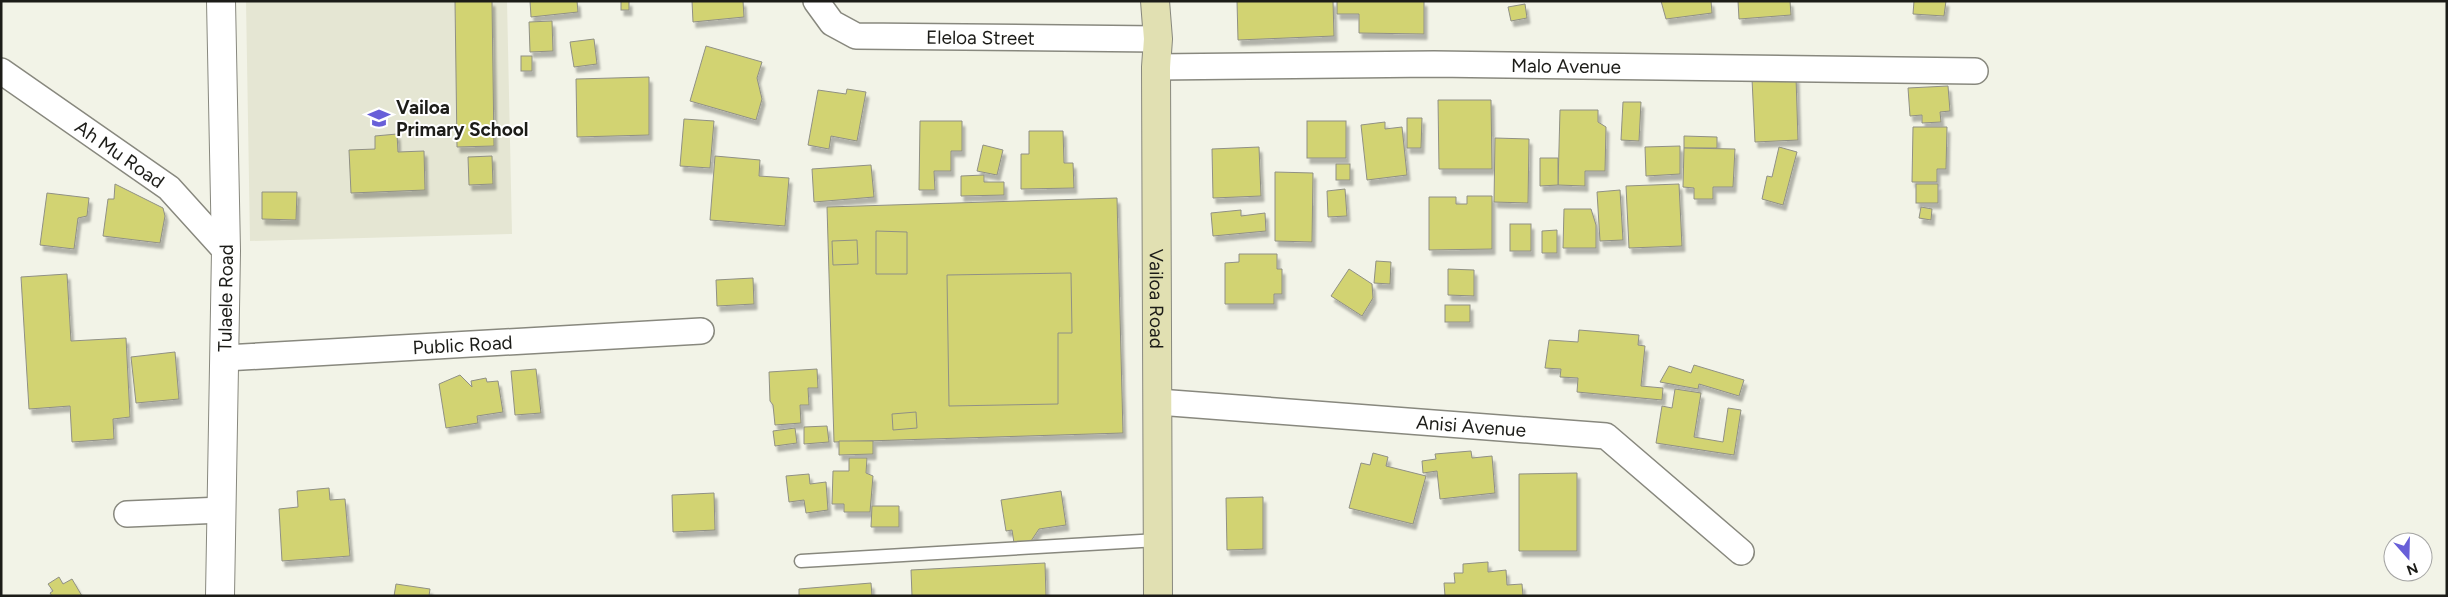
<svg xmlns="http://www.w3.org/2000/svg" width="2448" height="597" viewBox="0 0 2448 597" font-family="Figtree,sans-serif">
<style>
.built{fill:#e5e6d3}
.building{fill:#d2d372;stroke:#909085;filter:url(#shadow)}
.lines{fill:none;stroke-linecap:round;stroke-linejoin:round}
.service-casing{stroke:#88887e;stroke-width:15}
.minor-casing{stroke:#88887e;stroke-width:28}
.tertiary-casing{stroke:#88887e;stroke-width:30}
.secondary-casing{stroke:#88887e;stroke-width:30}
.service{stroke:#fff;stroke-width:12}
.minor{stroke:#fff;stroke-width:25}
.tertiary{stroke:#fff;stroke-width:28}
.secondary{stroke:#e1e0b2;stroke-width:28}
.labels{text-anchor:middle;stroke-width:4;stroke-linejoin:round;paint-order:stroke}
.street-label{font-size:19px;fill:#1c1c18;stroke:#fff}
.poi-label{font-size:19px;font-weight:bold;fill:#1c1c18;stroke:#fff;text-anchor:start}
</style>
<defs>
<filter id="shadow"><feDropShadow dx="3" dy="5.5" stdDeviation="1" flood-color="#0004"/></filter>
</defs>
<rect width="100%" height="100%" fill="#f2f3e7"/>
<polygon class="built" points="246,1 507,1 512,234 250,241"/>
<g class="building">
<polygon points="455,1 492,1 494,146 457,147"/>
<polygon points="530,1 577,1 578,12 531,17"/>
<rect x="621" y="1" width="8" height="9"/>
<polygon points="692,1 743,1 744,17 693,22"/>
<polygon points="1237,1 1333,1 1334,36 1238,40"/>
<polygon points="1337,1 1424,1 1424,34 1359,33 1359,14 1337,14"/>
<polygon points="1661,1 1711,1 1712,13 1666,19"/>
<polygon points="1738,1 1790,1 1791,15 1739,19"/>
<polygon points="1914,1 1946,1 1944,16 1913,14"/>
<polygon points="1525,4 1527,18 1511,21 1508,7"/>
<polygon points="552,21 553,51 530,52 529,22"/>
<polygon points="594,39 597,64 574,67 570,42"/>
<polygon points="706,46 762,62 757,78 762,99 756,120 690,101"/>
<rect x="521" y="56" width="11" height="15"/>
<polygon points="649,77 649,135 577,137 576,79"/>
<polygon points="1796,77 1798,140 1755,142 1752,79"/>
<polygon points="1948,86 1950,111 1940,112 1941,122 1922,123 1922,115 1910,116 1908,88"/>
<polygon points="847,89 866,92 857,141 831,136 829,149 808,145 818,90 846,94"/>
<polygon points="1438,100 1491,100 1492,169 1439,169"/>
<polygon points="1623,102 1641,102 1639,141 1621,140"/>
<polygon points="1560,110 1598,110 1598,122 1606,127 1605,171 1585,171 1585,186 1558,185"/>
<polygon points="1407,118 1422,118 1421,148 1407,148"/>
<polygon points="684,119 714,121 710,168 680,166"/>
<polygon points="920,121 962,121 962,151 951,151 951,171 934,171 935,190 919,190"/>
<rect x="1307" y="121" width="39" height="37"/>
<polygon points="1385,122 1385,129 1402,127 1407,175 1367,180 1361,125"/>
<polygon points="1913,127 1947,127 1946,169 1937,169 1937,182 1912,182"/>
<polygon points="1029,131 1063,131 1064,163 1073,163 1074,188 1021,189 1021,154 1029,154"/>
<polygon points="397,134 398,152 424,151 425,190 351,193 349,150 375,149 375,136"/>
<polygon points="1684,136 1717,137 1717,148 1684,148"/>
<polygon points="1495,138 1529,139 1528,203 1494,202"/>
<polygon points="983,145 1003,150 997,175 977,171"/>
<polygon points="1680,146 1680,174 1646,176 1645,147"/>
<polygon points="1259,147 1261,196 1213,198 1212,149"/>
<polygon points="1779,147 1797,152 1783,205 1762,199 1767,176 1772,177"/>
<polygon points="1684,148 1735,149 1733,187 1713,187 1713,199 1694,199 1694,188 1683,187"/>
<polygon points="492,156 493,184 469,185 468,157"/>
<polygon points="715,156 760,160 759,176 789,178 785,226 710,220"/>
<polygon points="1540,158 1558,158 1558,185 1540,186"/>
<rect x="1336" y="164" width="14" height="16"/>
<polygon points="871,165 874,197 814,202 812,169"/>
<polygon points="1275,172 1313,173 1312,242 1275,241"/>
<polygon points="984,175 984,182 1004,182 1004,195 961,196 961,176"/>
<polygon points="115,184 163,208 165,216 160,243 103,236 108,199 114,199"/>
<polygon points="1679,184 1682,246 1629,248 1626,186"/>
<rect x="1916" y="184" width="22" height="19"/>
<polygon points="1345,189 1347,216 1328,217 1327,191"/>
<polygon points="1620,190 1623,240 1600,241 1597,192"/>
<polygon points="262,192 297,192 296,220 262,219"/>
<polygon points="47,193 89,198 87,216 78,218 74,249 40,245"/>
<polygon points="1467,196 1492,196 1492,249 1429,250 1429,197 1456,197 1456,204 1467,204"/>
<polygon points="1117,198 1123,433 834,442 827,207"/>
<polygon points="1921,207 1932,209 1931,220 1919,218"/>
<polygon points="1564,209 1591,209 1596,225 1596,248 1563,248"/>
<polygon points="1241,210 1241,216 1265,213 1266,231 1213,236 1211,213"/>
<rect x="1510" y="224" width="21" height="27"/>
<polygon points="1557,230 1557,253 1542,253 1542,231"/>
<polygon points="876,231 907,232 907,274 876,274"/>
<polygon points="857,240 858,264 833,265 832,241"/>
<polygon points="1239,254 1277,254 1277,269 1282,269 1282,294 1274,294 1274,304 1225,304 1225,263 1239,262"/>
<polygon points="1376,261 1391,262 1390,284 1374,283"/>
<polygon points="1349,269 1372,284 1373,298 1362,316 1331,296"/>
<polygon points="1448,269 1474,270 1474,296 1448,295"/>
<polygon points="1071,273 1072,333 1058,333 1058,404 949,406 947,275"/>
<polygon points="67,274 71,341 126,338 130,417 113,419 114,439 72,442 70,406 29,409 21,277"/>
<polygon points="753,278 754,304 717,306 716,280"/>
<rect x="1445" y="305" width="25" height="17"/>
<polygon points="1579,330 1639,335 1638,345 1645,346 1641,386 1663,388 1662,400 1577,392 1578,378 1560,377 1561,369 1545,368 1549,340 1578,342"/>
<polygon points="175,352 179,399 136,403 131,357"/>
<polygon points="1694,365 1744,380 1739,396 1699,384 1698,389 1660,382 1669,366 1691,373"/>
<polygon points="536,369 541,413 515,415 511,371"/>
<polygon points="817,369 818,388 808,388 809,405 800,405 801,423 775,425 773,405 770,401 769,372"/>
<polygon points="460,375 472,387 471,381 486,378 487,382 498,381 503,412 477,416 478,423 446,428 439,384"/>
<polygon points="1675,389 1701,393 1694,437 1723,442 1728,408 1741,410 1734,455 1656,443 1662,406 1672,408"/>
<polygon points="916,412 917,428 893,430 892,414"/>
<polygon points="827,426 829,442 804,444 804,427"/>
<polygon points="795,428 797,443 775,446 773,431"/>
<polygon points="839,441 873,441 873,454 839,455"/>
<polygon points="1471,451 1472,458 1492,456 1495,493 1440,499 1437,471 1423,473 1422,461 1436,459 1435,454"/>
<polygon points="1373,453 1388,457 1386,466 1426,476 1413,524 1349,508 1361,463 1370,465"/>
<polygon points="849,458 867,458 866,473 873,476 870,512 844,512 844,504 832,504 833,471 849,471"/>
<polygon points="1577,473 1577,551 1519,551 1519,474"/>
<polygon points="809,474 810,484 826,482 828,510 806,513 804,500 789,502 786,476"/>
<polygon points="329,488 330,500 345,499 350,556 282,561 279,509 298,507 297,491"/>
<polygon points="1061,491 1066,525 1039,529 1031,541 1014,543 1012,530 1006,531 1001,500"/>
<polygon points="714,493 715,530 673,532 672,495"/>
<polygon points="1263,497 1263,549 1227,550 1226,498"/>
<polygon points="872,506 899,506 899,527 871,527"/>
<polygon points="1488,562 1488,572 1506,570 1507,585 1522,584 1523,596 1445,596 1444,583 1455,583 1454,573 1463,573 1463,564"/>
<polygon points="1045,563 1046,596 912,596 911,570"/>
<polygon points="59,577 63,584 72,579 82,596 52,596 50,593 53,591 48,584"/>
<polygon points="871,583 872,596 799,596 799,589"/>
<polygon points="396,584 430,589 429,596 394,596"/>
</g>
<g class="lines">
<g class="service-casing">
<polyline id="service" points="801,561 1158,540"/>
</g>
<g class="minor-casing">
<g id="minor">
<path id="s1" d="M816 1 832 23 856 36 1158 39"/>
<path id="s2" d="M1156 67 1434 64 1975 71"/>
<path id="s3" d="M1 71 169 188 226 251"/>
<path id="s4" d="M225 358 701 331"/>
<path id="s5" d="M1158 402 1606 436 1741 552"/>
<polyline points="127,514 222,510"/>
</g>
</g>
<g class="tertiary-casing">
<g id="tertiary">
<path id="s6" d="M220 596 226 251 221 1"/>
</g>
</g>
<g class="secondary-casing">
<g id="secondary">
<path id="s7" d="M1155 1 1158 39 1156 67 1158 596"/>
</g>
</g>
<use href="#service" class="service"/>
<use href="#minor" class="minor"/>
<use href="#tertiary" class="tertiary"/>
<use href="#secondary" class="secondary"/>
</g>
<defs>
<g id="school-bare" transform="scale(1.725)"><path d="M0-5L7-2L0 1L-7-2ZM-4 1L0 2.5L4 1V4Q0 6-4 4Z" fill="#685fd8" stroke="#fff" stroke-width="2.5" paint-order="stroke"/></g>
</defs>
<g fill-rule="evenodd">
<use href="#school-bare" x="379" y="118"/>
</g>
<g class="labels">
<g class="street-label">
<text dy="7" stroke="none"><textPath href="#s1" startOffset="179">Eleloa Street</textPath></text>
<text dy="7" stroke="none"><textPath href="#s2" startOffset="410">Malo Avenue</textPath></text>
<text dy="7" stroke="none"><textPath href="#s3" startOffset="145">Ah Mu Road</textPath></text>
<text dy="7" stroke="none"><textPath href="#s6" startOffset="298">Tulaele Road</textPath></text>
<text dy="7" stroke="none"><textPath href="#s7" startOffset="298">Vailoa Road</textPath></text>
<text dy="7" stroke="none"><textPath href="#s4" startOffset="238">Public Road</textPath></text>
<text dy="7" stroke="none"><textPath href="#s5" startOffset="314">Anisi Avenue</textPath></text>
</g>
<g class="poi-label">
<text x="396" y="114">Vailoa<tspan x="396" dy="22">Primary School</tspan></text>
</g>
</g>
<rect width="2448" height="597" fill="none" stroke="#1c1c18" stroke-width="5"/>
<g transform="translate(2408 557) rotate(160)"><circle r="24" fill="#ffffff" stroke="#a4a4a3"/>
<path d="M0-4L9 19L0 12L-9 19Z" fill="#685fd8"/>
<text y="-8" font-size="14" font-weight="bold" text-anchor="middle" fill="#1c1c18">N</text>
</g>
</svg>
